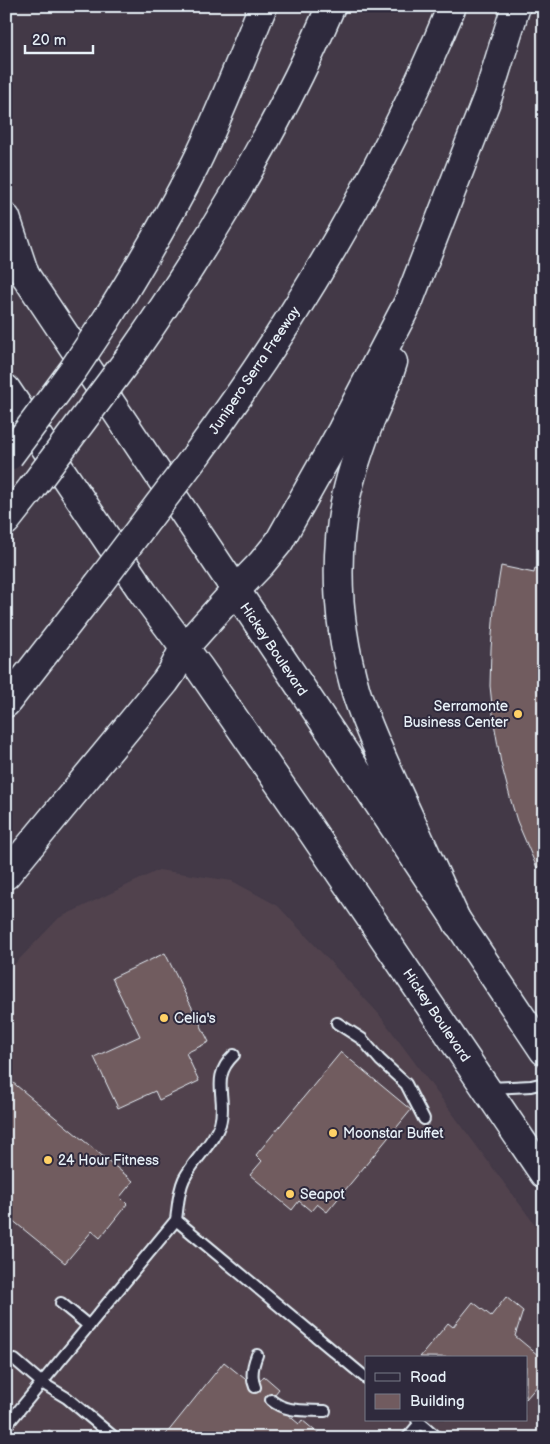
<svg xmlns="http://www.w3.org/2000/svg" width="550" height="1444" viewBox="0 0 550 1444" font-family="'Balsamiq Sans',sans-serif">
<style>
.built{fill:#51434e;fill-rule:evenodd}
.building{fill:#715b5f;stroke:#e8f1f8}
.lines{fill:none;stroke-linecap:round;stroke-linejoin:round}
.lane-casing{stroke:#e8f1f8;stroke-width:14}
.secondary-casing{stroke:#e8f1f8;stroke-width:31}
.highway-casing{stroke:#e8f1f8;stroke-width:31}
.lane{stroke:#2f2a3d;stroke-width:10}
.secondary{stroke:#2f2a3d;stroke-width:28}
.highway{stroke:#2f2a3d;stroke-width:28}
.highway-bridge-casing{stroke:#e8f1f8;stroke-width:31;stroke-linecap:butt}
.highway-bridge{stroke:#2f2a3d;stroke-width:28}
.poi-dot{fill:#ffd166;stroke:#2f2a3d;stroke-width:2}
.labels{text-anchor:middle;stroke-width:4;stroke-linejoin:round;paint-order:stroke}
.street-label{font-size:14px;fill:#e8f1f8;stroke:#2f2a3d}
.poi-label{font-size:14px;fill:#e8f1f8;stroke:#2f2a3d;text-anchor:start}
</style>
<rect width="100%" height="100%" fill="#433947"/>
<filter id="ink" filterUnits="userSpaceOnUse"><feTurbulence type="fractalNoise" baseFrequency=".02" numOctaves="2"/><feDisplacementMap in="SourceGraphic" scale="10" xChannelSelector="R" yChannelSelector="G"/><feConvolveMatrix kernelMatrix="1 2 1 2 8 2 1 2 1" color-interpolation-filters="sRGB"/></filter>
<g filter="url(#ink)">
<path class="built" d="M159 870 232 881 278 906 378 1013 544 1237V1438H6V973L59 918ZM366 1358H526V1420H366Z"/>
<g class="building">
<polygon points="501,566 534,573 535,568 544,570 544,864 537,868 517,821 511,801 501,763 494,723 490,686 491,649 494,609"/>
<polygon points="165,953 209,1042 186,1053 199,1081 159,1100 155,1091 118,1108 94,1057 140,1036 112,978"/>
<polygon points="341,1052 411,1110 327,1212 317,1204 311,1211 299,1201 292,1210 250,1175 262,1161 256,1155"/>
<polygon points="6,1077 133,1181 120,1197 127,1204 100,1238 92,1231 65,1263 6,1215"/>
<polygon points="506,1297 523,1311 515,1336 544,1360 544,1378 526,1399 526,1358 420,1357 448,1323 453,1327 473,1302 491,1316"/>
<polygon points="224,1362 255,1387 264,1376 279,1389 270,1400 299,1424 302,1420 320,1435 318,1438 163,1438"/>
<polygon points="49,1430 59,1438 43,1438"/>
</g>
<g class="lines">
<g class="lane-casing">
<g id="lane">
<polyline points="337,1023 362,1039 380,1060 406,1084 424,1119"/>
<polyline points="490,1088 531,1086 544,1083"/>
<polyline points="176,1220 366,1378"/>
<polyline points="61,1303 89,1326"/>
<polyline points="15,1360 42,1383 67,1398 115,1438"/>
<path d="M255 1387C250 1376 253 1365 257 1355"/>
<path d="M271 1400C286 1413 306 1410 325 1411"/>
<polyline points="417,1420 438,1438"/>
<path d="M6 1426 176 1220C178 1206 178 1192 184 1179 194 1159 213 1144 220 1124 228 1097 209 1079 234 1055"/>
<polyline points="407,1438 420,1423"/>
</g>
</g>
<g class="secondary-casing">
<g id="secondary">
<polyline points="11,254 544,1051"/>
<polyline points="6,389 144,594 200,669 294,805 544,1174"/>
</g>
</g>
<g class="highway-casing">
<g id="highway">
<polyline points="6,218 25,275"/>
<path d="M105 322C137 271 167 220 194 167 220 115 241 60 263 6"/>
<path d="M129 358C207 247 277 131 331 6"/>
<path d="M393 362C387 382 379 400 371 418 361 444 352 470 346 497 333 561 338 629 356 692 367 727 383 760 398 793 418 837 438 880 458 924"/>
<path d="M197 454C299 316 387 165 452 6"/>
<polyline points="6,521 32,488"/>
<polyline points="6,703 97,586"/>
<polyline points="6,875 165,682 172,672 184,648 235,591 261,564 279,542 342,430 408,303 488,96 516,6"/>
</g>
</g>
<use href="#lane" class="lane"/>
<use href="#secondary" class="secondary"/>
<use href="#highway" class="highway"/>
<g class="highway-bridge-casing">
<g id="highway-bridge">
<polyline points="9,456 73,370 105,322"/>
<polyline points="32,488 129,358"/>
<polyline points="97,586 197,454"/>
</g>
</g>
<use href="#highway-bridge" class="highway-bridge"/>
</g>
</g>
<g class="poi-dot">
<circle cx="518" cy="714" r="5"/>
<circle cx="164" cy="1018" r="5"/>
<circle cx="333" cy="1133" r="5"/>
<circle cx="48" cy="1160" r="5"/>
<circle cx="290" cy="1194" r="5"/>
</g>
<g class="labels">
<g class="street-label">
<text transform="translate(254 370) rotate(-56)" y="5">Junipero Serra Freeway</text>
<text transform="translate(274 649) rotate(56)" y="5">Hickey Boulevard</text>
<text transform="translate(437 1015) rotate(56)" y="5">Hickey Boulevard</text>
</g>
<g class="poi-label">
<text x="508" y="711" text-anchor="end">Serramonte<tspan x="508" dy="16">Business Center</tspan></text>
<text x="174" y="1023">Celia's</text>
<text x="343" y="1138">Moonstar Buffet</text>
<text x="58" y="1165">24 Hour Fitness</text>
<text x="300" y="1199">Seapot</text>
</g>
</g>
<rect width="550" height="1444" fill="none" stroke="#2f2a3d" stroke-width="25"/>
<rect x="12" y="12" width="525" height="1419" fill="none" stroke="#e8f1f8" stroke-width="2" filter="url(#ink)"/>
<rect x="365" y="1356" width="162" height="65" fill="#2f2a3d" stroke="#797a88"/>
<rect x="375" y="1373" width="25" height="8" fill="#2f2a3d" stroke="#797a88"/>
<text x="410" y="1382" font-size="15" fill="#e8f1f8">Road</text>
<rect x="375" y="1394" width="25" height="15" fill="#715b5f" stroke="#797a88"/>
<text x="410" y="1406" font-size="15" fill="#e8f1f8">Building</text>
<path d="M25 45v8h68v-8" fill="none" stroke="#e8f1f8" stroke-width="2.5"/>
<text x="32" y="45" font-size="15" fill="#e8f1f8" stroke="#2f2a3d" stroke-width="4" paint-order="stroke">20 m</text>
</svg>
